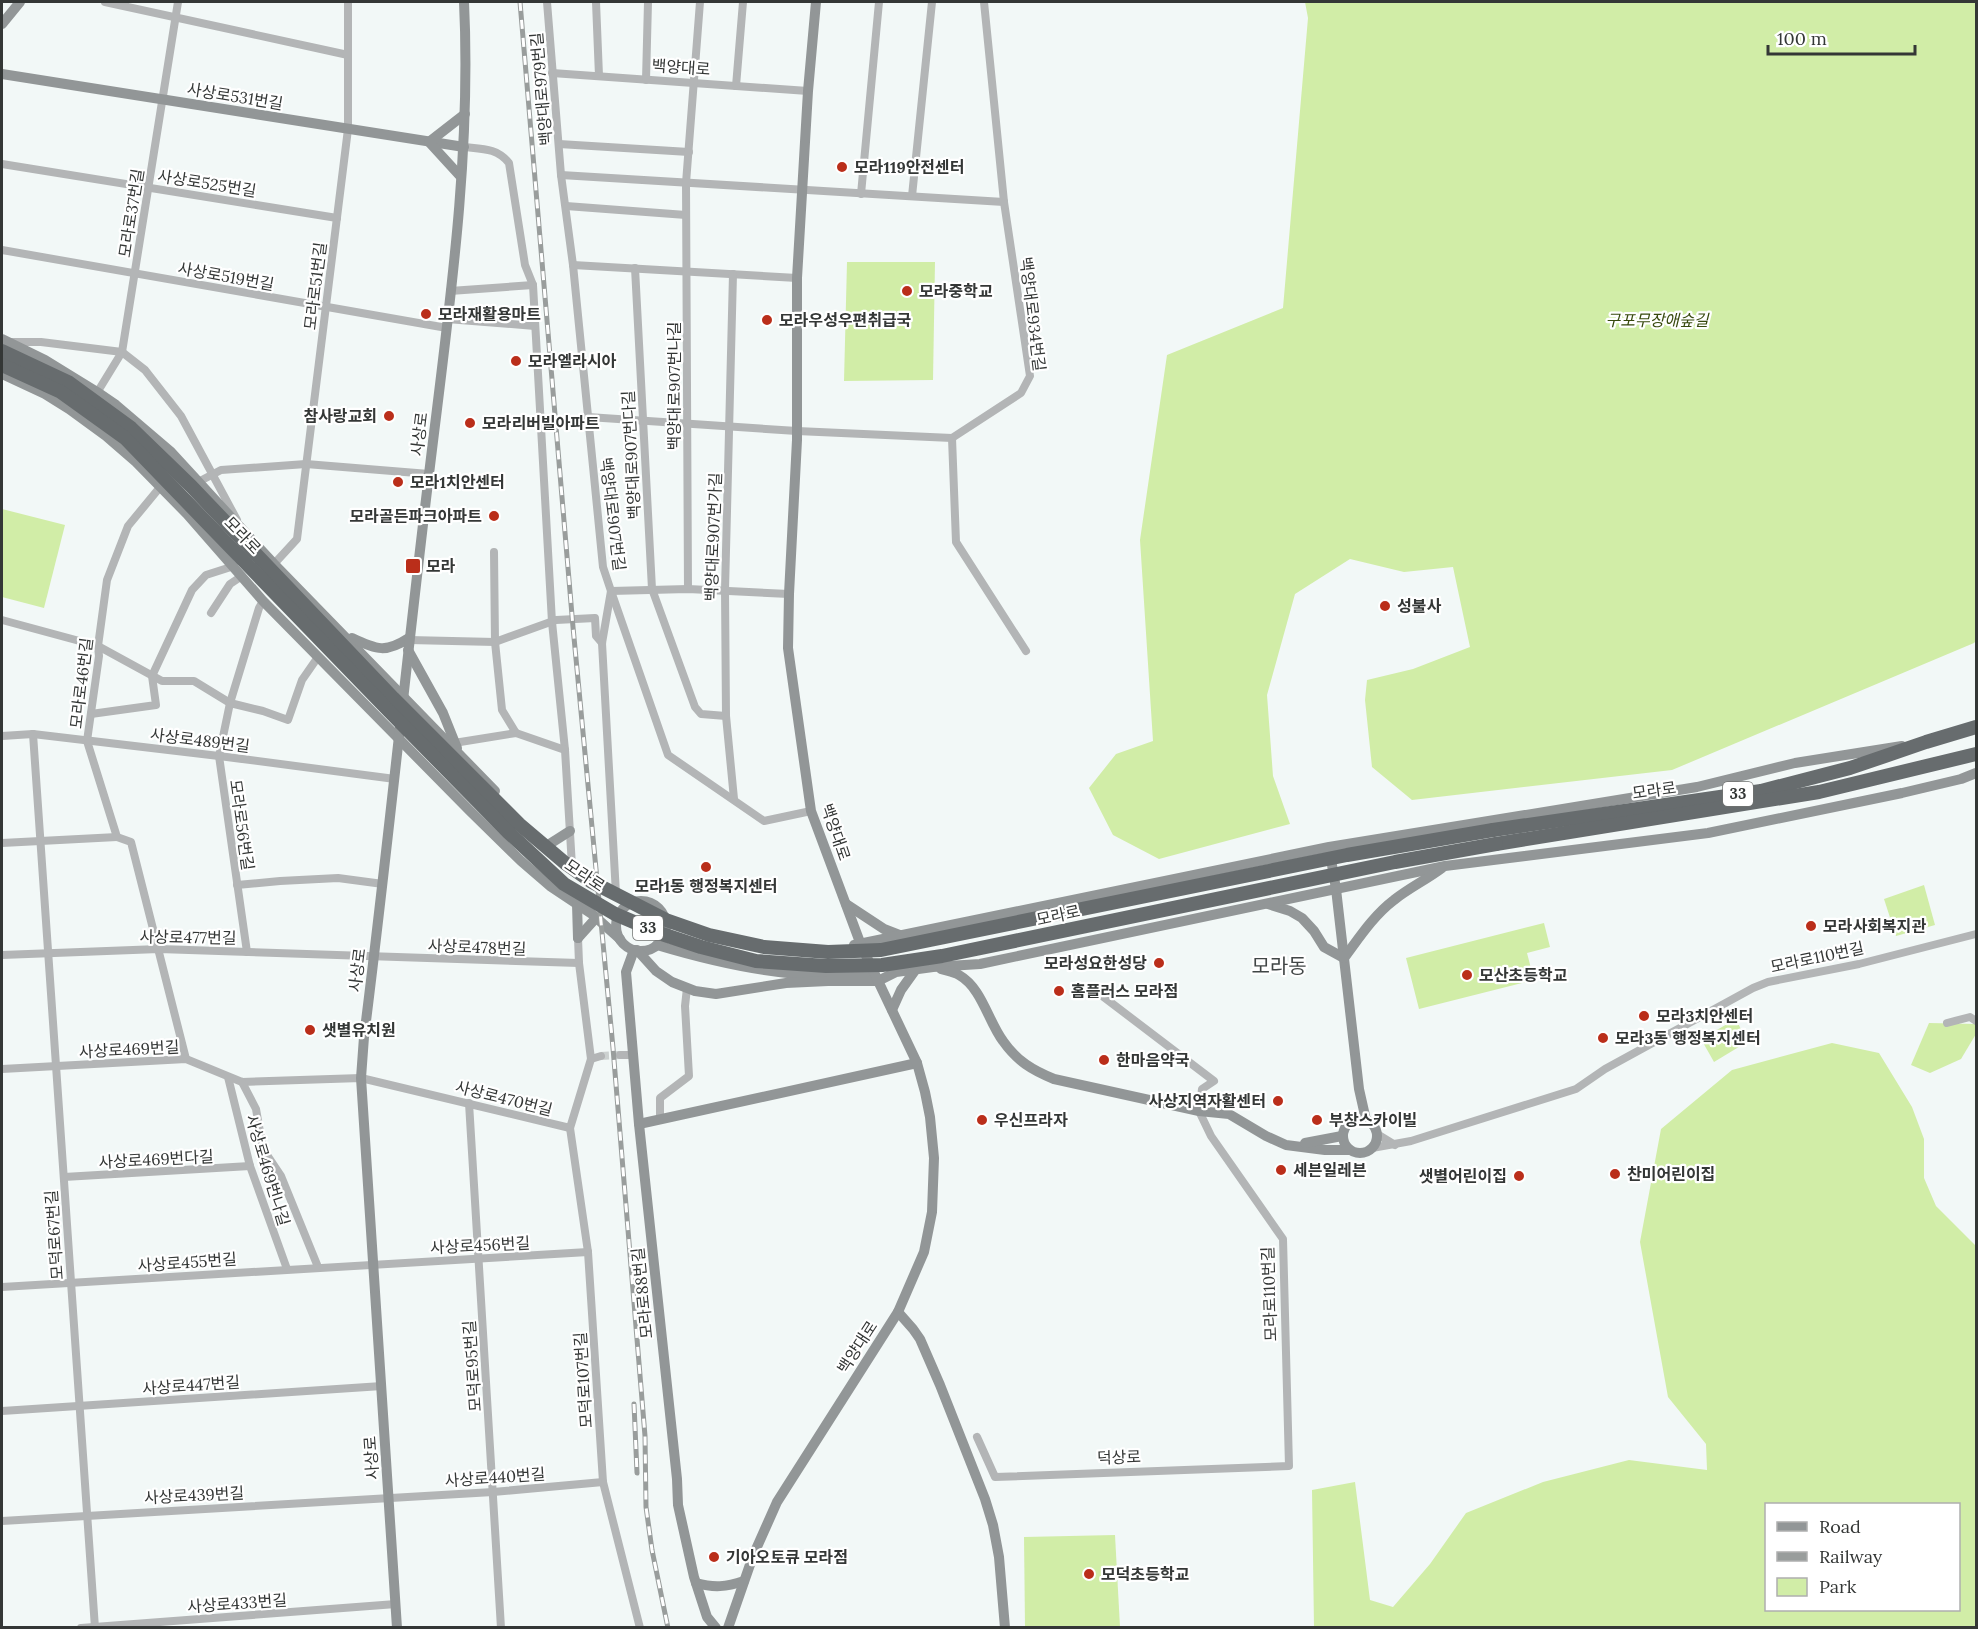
<svg xmlns="http://www.w3.org/2000/svg" width="1978" height="1629" viewBox="0 0 1978 1629" font-family="Lora,'Noto Sans KR',serif">
<style>
.green{fill:#d1eda7;fill-rule:evenodd}
.lines{fill:none;stroke-linecap:round;stroke-linejoin:round}
.street-tunnel{stroke:#ccd1d0;stroke-width:8;stroke-dasharray:8 4;stroke-linecap:butt}
.street{stroke:#b3b5b6;stroke-width:8}
.secondary{stroke:#929697;stroke-width:10}
.highway{stroke:#676c6e;stroke-width:14}
.rail-casing{stroke:#999d9c;stroke-width:5}
.rail{stroke:#fff;stroke-width:3;stroke-dasharray:9;stroke-linecap:butt}
.highway-bridge{stroke:#676c6e;stroke-width:14}
.poi-dot{fill:#ba2e1a;stroke:#fff;stroke-width:2}
.labels{text-anchor:middle;stroke-width:4.5;stroke-linejoin:round;paint-order:stroke}
.shield{fill:#fff;stroke:#717372;stroke-width:1.5}
.shield-label{font-size:15px;font-weight:bold;fill:#343736}
.street-label{font-size:16px;fill:#343736;stroke:#fff}
.poi-label{font-size:16px;font-weight:bold;fill:#343736;stroke:#fff;text-anchor:start}
.park-label{font-size:16px;font-style:italic;fill:#37490d;stroke:#fff}
.quarter-label{font-size:20px;fill:#414646;stroke:#fff}
</style>
<rect width="100%" height="100%" fill="#f2f8f7"/>
<g class="green">
<polygon points="1305,2 1976,2 1976,641 1974,643 1672,770 1412,800 1372,767 1365,700 1367,680 1413,669 1470,647 1453,567 1404,572 1350,559 1295,594 1267,695 1273,776 1290,824 1159,859 1113,835 1089,788 1116,754 1153,741 1140,540 1167,355 1283,308 1308,18"/>
<polygon points="847,262 935,262 933,380 844,381"/>
<polygon points="2,509 65,525 44,608 2,597"/>
<polygon points="1924,885 1935,925 1896,936 1884,899"/>
<polygon points="1544,923 1550,947 1527,953 1534,980 1419,1009 1406,958"/>
<polygon points="1736,1019 1747,1042 1714,1062 1701,1039"/>
<polygon points="1929,1023 1976,1024 1976,1034 1961,1059 1930,1073 1911,1065"/>
<path d="M1832 1043 1879 1053 1912 1107 1924 1139V1178L1936 1206 1976 1246V1627H1314L1312 1490 1355 1482 1370 1600 1393 1607 1430 1564 1466 1513 1543 1482 1629 1460 1707 1470 1706 1444 1668 1397 1640 1242 1661 1129 1732 1070ZM1766 1504H1958V1610H1766Z"/>
<polygon points="1115,1535 1120,1627 1025,1627 1024,1537"/>
</g>
<g class="lines">
<polyline class="street-tunnel" points="601,1056 620,1055"/>
<g class="street">
<polyline points="105,2 348,55"/>
<polyline points="547,2 561,175 573,265 603,567 611,591 668,755 764,821 811,811"/>
<polyline points="596,2 599,76"/>
<polyline points="552,73 808,91"/>
<polyline points="646,80 648,2"/>
<polyline points="736,86 743,2"/>
<polyline points="559,144 689,152"/>
<path d="M464 147C483 149 497 148 509 163L525 265 533 285 552 622 565 750 572 866"/>
<polyline points="2,164 337,218"/>
<polyline points="561,175 1004,202"/>
<polyline points="861,194 879,2"/>
<polyline points="912,196 932,2"/>
<polyline points="566,206 686,215"/>
<polyline points="2,250 447,328"/>
<polyline points="573,265 797,278"/>
<polyline points="635,268 652,589 695,707 701,714 726,716"/>
<polyline points="733,274 725,590 726,716 734,799"/>
<polyline points="450,291 533,285"/>
<polyline points="447,319 535,326"/>
<polyline points="11,342 41,342 122,352 145,370 181,416 237,520"/>
<polyline points="95,396 122,352 178,2"/>
<polyline points="588,417 797,431 952,438 1021,393 1030,376 1004,202 984,2"/>
<polyline points="952,438 956,542 1026,651"/>
<polyline points="200,481 221,470 306,464 429,474"/>
<polyline points="161,486 128,526 107,580 98,646 99,656 87,741 117,837 131,842 186,1059"/>
<polyline points="494,552 495,642 502,710 516,733 565,750"/>
<polyline points="274,564 297,539 348,129 348,2"/>
<polyline points="688,589 686,183 700,2"/>
<polyline points="211,613 230,584 242,576"/>
<polyline points="2,620 98,646 162,681 194,681 230,703 263,711 288,720 302,680 318,657"/>
<polyline points="409,640 495,642 556,620 595,618 596,636 602,643"/>
<polyline points="91,714 156,705 152,676 192,590 206,575 234,566"/>
<polyline points="33,734 95,1628"/>
<polyline points="2,736 33,734 219,756 395,779"/>
<polyline points="454,743 516,733"/>
<polyline points="2,843 117,837"/>
<polyline points="237,885 280,881 338,878 383,884"/>
<polyline points="616,894 602,643 611,591 688,589 789,594"/>
<polyline points="247,952 219,756 230,703 259,608 263,601"/>
<polyline points="2,955 159,949 579,963"/>
<polyline points="1947,1023 1970,1017 1976,1021"/>
<polyline points="620,1055 633,1055"/>
<polyline points="591,1059 601,1056"/>
<polyline points="2,1069 186,1059 242,1082 361,1078 570,1128 591,1059 579,963 578,938"/>
<polyline points="228,1077 250,1166 287,1269"/>
<polyline points="242,1082 256,1109 263,1149 281,1176 318,1267"/>
<polyline points="469,1103 501,1628"/>
<polyline points="660,1120 660,1098 689,1076 685,1006 687,988"/>
<polyline points="570,1128 588,1252 603,1482 640,1628"/>
<polyline points="1377,1134 1395,1145"/>
<polyline points="1372,1148 1411,1141 1576,1089 1605,1069 1753,988 1768,982 1859,964 1976,934"/>
<polyline points="64,1177 250,1166"/>
<polyline points="2,1287 588,1252"/>
<polyline points="2,1411 382,1386"/>
<polyline points="977,1437 995,1477 1289,1466 1283,1239 1211,1136 1199,1111 1202,1089 1214,1081 1101,995"/>
<polyline points="2,1521 493,1492 603,1482"/>
<polyline points="81,1628 396,1604"/>
</g>
<g class="secondary">
<polyline points="2,24 20,2"/>
<polyline points="2,74 464,147"/>
<polyline points="461,177 429,142 465,114"/>
<polyline points="2,339 45,360 97,392 116,405 170,451 274,564 495,791"/>
<polyline points="2,374 45,394 69,409 106,436 136,462 187,514 263,601 470,811 521,861 550,886 592,914 620,939"/>
<path d="M352 638C377 650 386 653 409 638"/>
<polyline points="408,650 443,713 457,748"/>
<polyline points="548,845 570,831"/>
<polyline points="1330,853 1336,889 1359,1089 1366,1120"/>
<circle cx="641" cy="926" r="25"/>
<polyline points="577,904 578,938"/>
<polyline points="846,904 884,929 902,936"/>
<polyline points="1268,904 1290,911 1302,918 1314,931 1324,947 1344,958"/>
<polyline points="578,938 596,918"/>
<path d="M657 945C707 960 767 974 819 975 838 975 856 972 874 971"/>
<polyline points="854,945 1329,847 1697,787 1795,763 1902,746"/>
<polyline points="634,950 626,972 639,1124 677,1479 678,1505 694,1577 707,1617 716,1628"/>
<polyline points="637,950 656,971 672,982 695,991 716,994 786,983 828,981 878,981 896,972 933,967 980,964 1445,866 1708,833 1902,793 1961,779 1976,773"/>
<path d="M1344 958C1359 938 1373 916 1394 900 1409 888 1426 880 1442 868"/>
<path d="M941 969C947 971 954 972 959 975 982 988 988 1021 1003 1041 1017 1061 1032 1070 1054 1079L1199 1111 1229 1114 1266 1136 1286 1145 1325 1150H1349"/>
<polyline points="892,1010 901,990 916,969"/>
<circle cx="1360" cy="1136" r="17"/>
<polyline points="639,1124 917,1063"/>
<polyline points="1305,1143 1342,1136"/>
<polyline points="898,1312 913,1329 920,1339 940,1385 985,1499 993,1525 999,1557 1005,1628"/>
<path d="M696 1583C714 1588 726 1587 744 1581"/>
<path d="M397 1628 361 1078 364 1037C387 856 405 673 427 491 446 329 472 165 464 2"/>
<polyline points="728,1628 753,1556 777,1502 898,1312 924,1252 932,1212 934,1158 930,1117 925,1092 917,1063 861,945 811,811 788,648 789,594 797,440 797,278 808,91 816,2"/>
</g>
<g class="highway">
<polyline points="1493,830 1761,791 1850,768 1926,742 1976,727"/>
<polyline points="1496,844 1819,792 1976,754"/>
</g>
<g class="rail-casing">
<g id="rail">
<polyline points="520,2 573,627 613,1048 645,1436 646,1507 652,1550 668,1628"/>
<polyline points="634,1404 637,1473"/>
</g>
</g>
<use href="#rail" class="rail"/>
<g class="highway-bridge">
<polyline points="2,351 68,382 131,428 191,486 393,698 519,824 565,863 592,882 666,920 709,935 764,947 828,952 881,950 1347,855 1493,830"/>
<polyline points="2,365 61,392 125,438 389,711 508,832 564,884 615,914 662,934 701,947 756,961 826,966 882,965 942,956 1395,862 1496,844"/>
</g>
</g>
<g class="poi-dot">
<circle cx="842" cy="167" r="6"/>
<circle cx="907" cy="291" r="6"/>
<circle cx="426" cy="314" r="6"/>
<circle cx="767" cy="320" r="6"/>
<circle cx="516" cy="361" r="6"/>
<circle cx="389" cy="416" r="6"/>
<circle cx="470" cy="423" r="6"/>
<circle cx="398" cy="482" r="6"/>
<circle cx="494" cy="516" r="6"/>
<rect x="405" y="558" width="16" height="16" rx="3"/>
<circle cx="1385" cy="606" r="6"/>
<circle cx="706" cy="867" r="6"/>
<circle cx="1811" cy="926" r="6"/>
<circle cx="1159" cy="963" r="6"/>
<circle cx="1467" cy="975" r="6"/>
<circle cx="1059" cy="991" r="6"/>
<circle cx="1644" cy="1016" r="6"/>
<circle cx="310" cy="1030" r="6"/>
<circle cx="1603" cy="1038" r="6"/>
<circle cx="1104" cy="1060" r="6"/>
<circle cx="1278" cy="1101" r="6"/>
<circle cx="982" cy="1120" r="6"/>
<circle cx="1317" cy="1120" r="6"/>
<circle cx="1281" cy="1170" r="6"/>
<circle cx="1615" cy="1174" r="6"/>
<circle cx="1519" cy="1176" r="6"/>
<circle cx="714" cy="1557" r="6"/>
<circle cx="1089" cy="1574" r="6"/>
</g>
<g class="labels">
<g class="shield">
<rect x="1723" y="782" width="30" height="24" rx="4.5"/>
<rect x="633" y="916" width="30" height="24" rx="4.5"/>
</g>
<g class="shield-label">
<text x="1738" y="799">33</text>
<text x="648" y="933">33</text>
</g>
<g class="street-label">
<text transform="translate(681 67) rotate(4)" y="6">백양대로</text>
<text transform="translate(541 89) rotate(-95)" y="6">백양대로979번길</text>
<text transform="translate(235 96) rotate(9)" y="6">사상로531번길</text>
<text transform="translate(207 183) rotate(9)" y="6">사상로525번길</text>
<text transform="translate(131 213) rotate(-81)" y="6">모라로37번길</text>
<text transform="translate(226 276) rotate(10)" y="6">사상로519번길</text>
<text transform="translate(315 286) rotate(-83)" y="6">모라로51번길</text>
<text transform="translate(1033 314) rotate(83)" y="6">백양대로934번길</text>
<text transform="translate(674 386) rotate(-90)" y="6">백양대로907번나길</text>
<text transform="translate(419 434) rotate(-83)" y="6">사상로</text>
<text transform="translate(631 455) rotate(-93)" y="6">백양대로907번다길</text>
<text transform="translate(613 514) rotate(83)" y="6">백양대로907번길</text>
<text transform="translate(243 535) rotate(46)" y="6">모라로</text>
<text transform="translate(713 537) rotate(-88)" y="6">백양대로907번가길</text>
<text transform="translate(81 683) rotate(-83)" y="6">모라로46번길</text>
<text transform="translate(200 740) rotate(7)" y="6">사상로489번길</text>
<text transform="translate(1654 790) rotate(-8)" y="6">모라로</text>
<text transform="translate(242 825) rotate(82)" y="6">모라로56번길</text>
<text transform="translate(836 832) rotate(71)" y="6">백양대로</text>
<text transform="translate(585 875) rotate(34)" y="6">모라로</text>
<text transform="translate(1058 915) rotate(-12)" y="6">모라로</text>
<text transform="translate(188 937) rotate(1)" y="6">사상로477번길</text>
<text transform="translate(477 947) rotate(2)" y="6">사상로478번길</text>
<text transform="translate(1817 957) rotate(-12)" y="6">모라로110번길</text>
<text transform="translate(357 970) rotate(-83)" y="6">사상로</text>
<text transform="translate(129 1049) rotate(-3)" y="6">사상로469번길</text>
<text transform="translate(504 1098) rotate(14)" y="6">사상로470번길</text>
<text transform="translate(156 1159) rotate(-3)" y="6">사상로469번다길</text>
<text transform="translate(268 1170) rotate(73)" y="6">사상로469번나길</text>
<text transform="translate(54 1235) rotate(-94)" y="6">모덕로67번길</text>
<text transform="translate(480 1245) rotate(-3)" y="6">사상로456번길</text>
<text transform="translate(187 1262) rotate(-4)" y="6">사상로455번길</text>
<text transform="translate(642 1293) rotate(-96)" y="6">모라로88번길</text>
<text transform="translate(1269 1294) rotate(-92)" y="6">모라로110번길</text>
<text transform="translate(857 1347) rotate(-57)" y="6">백양대로</text>
<text transform="translate(472 1366) rotate(-94)" y="6">모덕로95번길</text>
<text transform="translate(583 1380) rotate(-94)" y="6">모덕로107번길</text>
<text transform="translate(191 1385) rotate(-4)" y="6">사상로447번길</text>
<text transform="translate(1119 1457) rotate(-2)" y="6">덕상로</text>
<text transform="translate(371 1458) rotate(-94)" y="6">사상로</text>
<text transform="translate(495 1477) rotate(-4)" y="6">사상로440번길</text>
<text transform="translate(194 1495) rotate(-3)" y="6">사상로439번길</text>
<text transform="translate(237 1603) rotate(-4)" y="6">사상로433번길</text>
</g>
<g class="poi-label">
<text x="854" y="173">모라119안전센터</text>
<text x="919" y="297">모라중학교</text>
<text x="438" y="320">모라재활용마트</text>
<text x="779" y="326">모라우성우편취급국</text>
<text x="528" y="367">모라엘라시아</text>
<text x="377" y="422" text-anchor="end">참사랑교회</text>
<text x="482" y="429">모라리버빌아파트</text>
<text x="410" y="488">모라1치안센터</text>
<text x="482" y="522" text-anchor="end">모라골든파크아파트</text>
<text x="426" y="572">모라</text>
<text x="1397" y="612">성불사</text>
<text x="706" y="892" text-anchor="middle">모라1동 행정복지센터</text>
<text x="1823" y="932">모라사회복지관</text>
<text x="1147" y="969" text-anchor="end">모라성요한성당</text>
<text x="1479" y="981">모산초등학교</text>
<text x="1071" y="997">홈플러스 모라점</text>
<text x="1656" y="1022">모라3치안센터</text>
<text x="322" y="1036">샛별유치원</text>
<text x="1615" y="1044">모라3동 행정복지센터</text>
<text x="1116" y="1066">한마음약국</text>
<text x="1266" y="1107" text-anchor="end">사상지역자활센터</text>
<text x="994" y="1126">우신프라자</text>
<text x="1329" y="1126">부창스카이빌</text>
<text x="1293" y="1176">세븐일레븐</text>
<text x="1627" y="1180">찬미어린이집</text>
<text x="1507" y="1182" text-anchor="end">샛별어린이집</text>
<text x="726" y="1563">기아오토큐 모라점</text>
<text x="1101" y="1580">모덕초등학교</text>
</g>
<g class="park-label">
<text x="1657" y="326">구포무장애숲길</text>
</g>
<g class="quarter-label">
<text x="1279" y="973">모라동</text>
</g>
</g>
<rect width="1978" height="1629" fill="none" stroke="#343736" stroke-width="6"/>
<rect x="1765" y="1503" width="195" height="108" fill="#ffffff" stroke="#aeafaf" stroke-width="1.5"/>
<rect x="1777" y="1522" width="30" height="9" fill="#929697" stroke="#aeafaf" stroke-width="1.5"/>
<text x="1819" y="1533" font-size="18" fill="#343736">Road</text>
<rect x="1777" y="1552" width="30" height="9" fill="#999d9c" stroke="#aeafaf" stroke-width="1.5"/>
<text x="1819" y="1563" font-size="18" fill="#343736">Railway</text>
<rect x="1777" y="1578" width="30" height="18" fill="#d1eda7" stroke="#aeafaf" stroke-width="1.5"/>
<text x="1819" y="1593" font-size="18" fill="#343736">Park</text>
<path d="M1768 45v9h147v-9" fill="none" stroke="#343736" stroke-width="3"/>
<text x="1777" y="45" font-size="18" fill="#343736" stroke="#ffffff" stroke-width="4.5" paint-order="stroke">100 m</text>
</svg>
